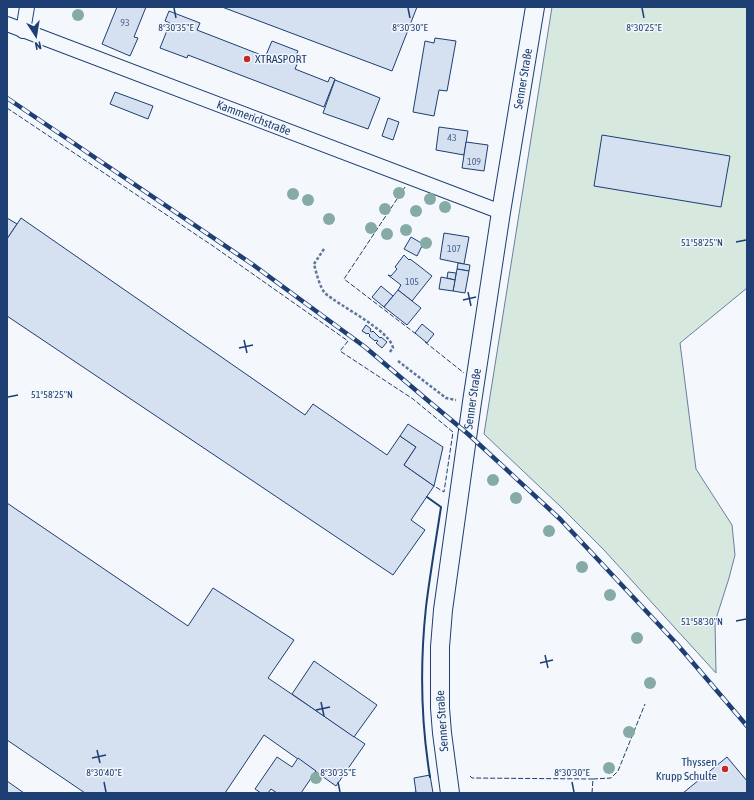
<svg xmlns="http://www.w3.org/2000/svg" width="754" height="800" viewBox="0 0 754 800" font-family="'Asap Condensed',sans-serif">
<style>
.green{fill:#d7e8df;stroke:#687fa3}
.building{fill:#d5e0f0;stroke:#1d3f73}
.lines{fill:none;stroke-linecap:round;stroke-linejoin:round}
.minor-casing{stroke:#1d3f73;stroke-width:16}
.tertiary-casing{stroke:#1d3f73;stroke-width:20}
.path{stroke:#5e769c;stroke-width:2.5;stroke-dasharray:3 2;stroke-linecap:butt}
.minor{stroke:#f4f7fb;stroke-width:14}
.tertiary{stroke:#f4f7fb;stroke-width:18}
.rail-casing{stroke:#1d3f73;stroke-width:4.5}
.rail{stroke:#f4f7fb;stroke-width:3;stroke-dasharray:9;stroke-linecap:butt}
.fence{stroke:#1d3f73;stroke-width:1;stroke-dasharray:5 2;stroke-linecap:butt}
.wall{stroke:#1d3f73;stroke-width:2}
.tree{fill:#86aba6}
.ticks{fill:none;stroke:#1d3f73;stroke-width:1.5}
.poi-dot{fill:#c62828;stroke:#f4f7fb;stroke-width:1.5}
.labels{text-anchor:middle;stroke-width:3;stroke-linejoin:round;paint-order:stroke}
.number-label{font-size:10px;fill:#4b6792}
.poi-label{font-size:12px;fill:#1d3f73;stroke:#f4f7fb;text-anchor:start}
.street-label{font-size:12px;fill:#1d3f73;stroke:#f4f7fb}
.ticks-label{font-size:10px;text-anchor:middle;fill:#1d3f73;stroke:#f4f7fb;stroke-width:3;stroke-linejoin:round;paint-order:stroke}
</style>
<rect width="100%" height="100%" fill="#f4f7fb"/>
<polygon class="green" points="552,7 747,7 747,288 680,343 696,469 732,525 735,555 729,578 715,622 716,673 604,550 561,507 484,434"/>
<g class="building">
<polygon points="117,7 146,7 134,37 138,38 130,56 102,44"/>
<polygon points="222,7 417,7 392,71"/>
<polygon points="169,11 200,23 197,30 269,58 270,56 266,55 272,41 298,51 294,60 298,62 295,69 328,82 330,77 335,79 324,107 188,55 187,58 160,48 170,23 165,21"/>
<polygon points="435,38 456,41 447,91 439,90 434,116 413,112 425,41 434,43"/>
<polygon points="335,80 380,98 368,129 323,113"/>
<polygon points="115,92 153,106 148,119 110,104"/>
<polygon points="388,118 399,122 393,140 382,136"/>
<polygon points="439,127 468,131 464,155 436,150"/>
<polygon points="602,135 730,156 721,207 594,186"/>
<polygon points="466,142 488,145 484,171 462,168"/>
<polygon points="7,218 17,224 7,239"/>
<polygon points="21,218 305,415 313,404 387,455 400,436 416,447 404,465 434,486 411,520 425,530 393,575 7,316 7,239"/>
<polygon points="444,233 469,237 464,264 440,259"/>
<polygon points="411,237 423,244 417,256 404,249"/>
<polygon points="404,255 409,260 410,259 418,265 432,276 412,301 398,290 401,285 388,275 391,276 397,269 395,267"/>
<polygon points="458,263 470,265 469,271 457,269"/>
<polygon points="457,269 469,271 465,293 453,291"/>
<polygon points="448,272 456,273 455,280 447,278"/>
<polygon points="441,277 455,280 453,291 439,289"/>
<polygon points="381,286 393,296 384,307 372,297"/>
<polygon points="398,290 421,308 407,325 384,307"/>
<polygon points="422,324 434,334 427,343 415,333"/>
<polygon points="366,325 371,329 370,331 372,332 373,331 380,338 381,337 387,342 382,348 376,343 378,341 376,340 375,341 369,336 370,335 368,333 367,334 362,331"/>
<polygon points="408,424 443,447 434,486 404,465 416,447 400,436"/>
<polygon points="7,503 188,626 213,588 294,640 268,678 365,744 336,786 264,735 225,793 85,793 7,740"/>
<polygon points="314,661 377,705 354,737 292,694"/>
<polygon points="277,757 292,767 298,758 316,771 301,793 277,793 271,789 268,793 261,793 255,789"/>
<polygon points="727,757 747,781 747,793 683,793"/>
<polygon points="430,775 433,793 411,793 416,792 414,778"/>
<polygon points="7,781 24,793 7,793"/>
</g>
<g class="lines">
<g class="minor-casing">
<g id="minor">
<path id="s1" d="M7 24 501 212"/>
<polyline points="23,31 27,7"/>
</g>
</g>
<g class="tertiary-casing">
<g id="tertiary">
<path id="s2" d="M450 793 442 733 440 708V647L443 610 472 402 501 212 535 7"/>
</g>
</g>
<g class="path">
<path d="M324 249 314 264C316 272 320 288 325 293 339 306 390 330 393 348L389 353"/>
<polyline points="398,361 446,398 456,400"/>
</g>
<use href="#minor" class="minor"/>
<use href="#tertiary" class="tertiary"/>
<g class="rail-casing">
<polyline id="rail" points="7,98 252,264 365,347 432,404 468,434 560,519 676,643 747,726"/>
</g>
<use href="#rail" class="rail"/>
<g class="fence">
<polyline points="7,108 213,246 348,341 340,351 413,399 453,432 444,492 434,486"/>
<polyline points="405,187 344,279 416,334"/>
<polyline points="425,342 464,373"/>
<polyline points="470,776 472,778 593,779"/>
<polyline points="592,793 593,779 611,778 618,771 645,704"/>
</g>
<path class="wall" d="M427 497 441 507C436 540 430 574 426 607 420 663 421 722 430 777"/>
</g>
<g class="tree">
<circle cx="78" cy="15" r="6"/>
<circle cx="399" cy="193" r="6"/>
<circle cx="293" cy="194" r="6"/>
<circle cx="430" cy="199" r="6"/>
<circle cx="308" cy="200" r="6"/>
<circle cx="445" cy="207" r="6"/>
<circle cx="385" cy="209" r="6"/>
<circle cx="416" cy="211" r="6"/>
<circle cx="329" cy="219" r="6"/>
<circle cx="371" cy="228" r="6"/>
<circle cx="406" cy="230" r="6"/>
<circle cx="387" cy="234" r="6"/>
<circle cx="426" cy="243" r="6"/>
<circle cx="493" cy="480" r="6"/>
<circle cx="516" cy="498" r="6"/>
<circle cx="549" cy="531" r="6"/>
<circle cx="582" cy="567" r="6"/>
<circle cx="610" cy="595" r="6"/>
<circle cx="637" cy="638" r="6"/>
<circle cx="650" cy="683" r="6"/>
<circle cx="629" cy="732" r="6"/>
<circle cx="609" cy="768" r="6"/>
<circle cx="316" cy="778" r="6"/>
</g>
<path class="ticks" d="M174 8 176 18M408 8 410 18M642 8 644 18M736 242 746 240M468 292 471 306M463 300 476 297M244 340 247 353M239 348 253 345M8 397 18 395M736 621 746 619M545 655 548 668M540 663 553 660M321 702 324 716M316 710 330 707M97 750 100 763M92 758 106 755M104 782 106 792M338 782 340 792M572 782 574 792"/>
<g class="poi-dot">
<circle cx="247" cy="59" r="4"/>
<circle cx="725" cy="769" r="4"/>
</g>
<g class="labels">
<g class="number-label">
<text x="125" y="26">93</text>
<text x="452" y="141">43</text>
<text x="474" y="165">109</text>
<text x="454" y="252">107</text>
<text x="412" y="285">105</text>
</g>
<g class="poi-label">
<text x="255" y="63">XTRASPORT</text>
<text x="717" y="766" text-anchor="end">Thyssen<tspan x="717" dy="14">Krupp Schulte</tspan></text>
</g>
<g class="street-label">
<text dy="4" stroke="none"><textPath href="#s2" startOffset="721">Senner Straße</textPath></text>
<text dy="4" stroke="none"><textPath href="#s1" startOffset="264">Kammerichstraße</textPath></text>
<text dy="4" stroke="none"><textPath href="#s2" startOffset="397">Senner Straße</textPath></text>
<text transform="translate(442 721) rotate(-94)" y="4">Senner Straße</text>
</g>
</g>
<g class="ticks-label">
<text x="176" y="31">8°30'35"E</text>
<text x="410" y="31">8°30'30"E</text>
<text x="644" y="31">8°30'25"E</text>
<text x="702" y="246">51°58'25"N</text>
<text x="52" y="398">51°58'25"N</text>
<text x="702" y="625">51°58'30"N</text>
<text x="104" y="776">8°30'40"E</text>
<text x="338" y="776">8°30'35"E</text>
<text x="572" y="776">8°30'30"E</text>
</g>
<rect width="754" height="800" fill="none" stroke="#1d3f73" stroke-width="16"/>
<g transform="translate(36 36) rotate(168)" stroke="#f4f7fb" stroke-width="3" paint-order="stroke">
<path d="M0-3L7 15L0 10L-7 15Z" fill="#1d3f73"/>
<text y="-6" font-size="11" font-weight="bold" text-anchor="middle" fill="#1d3f73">N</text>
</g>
</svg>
